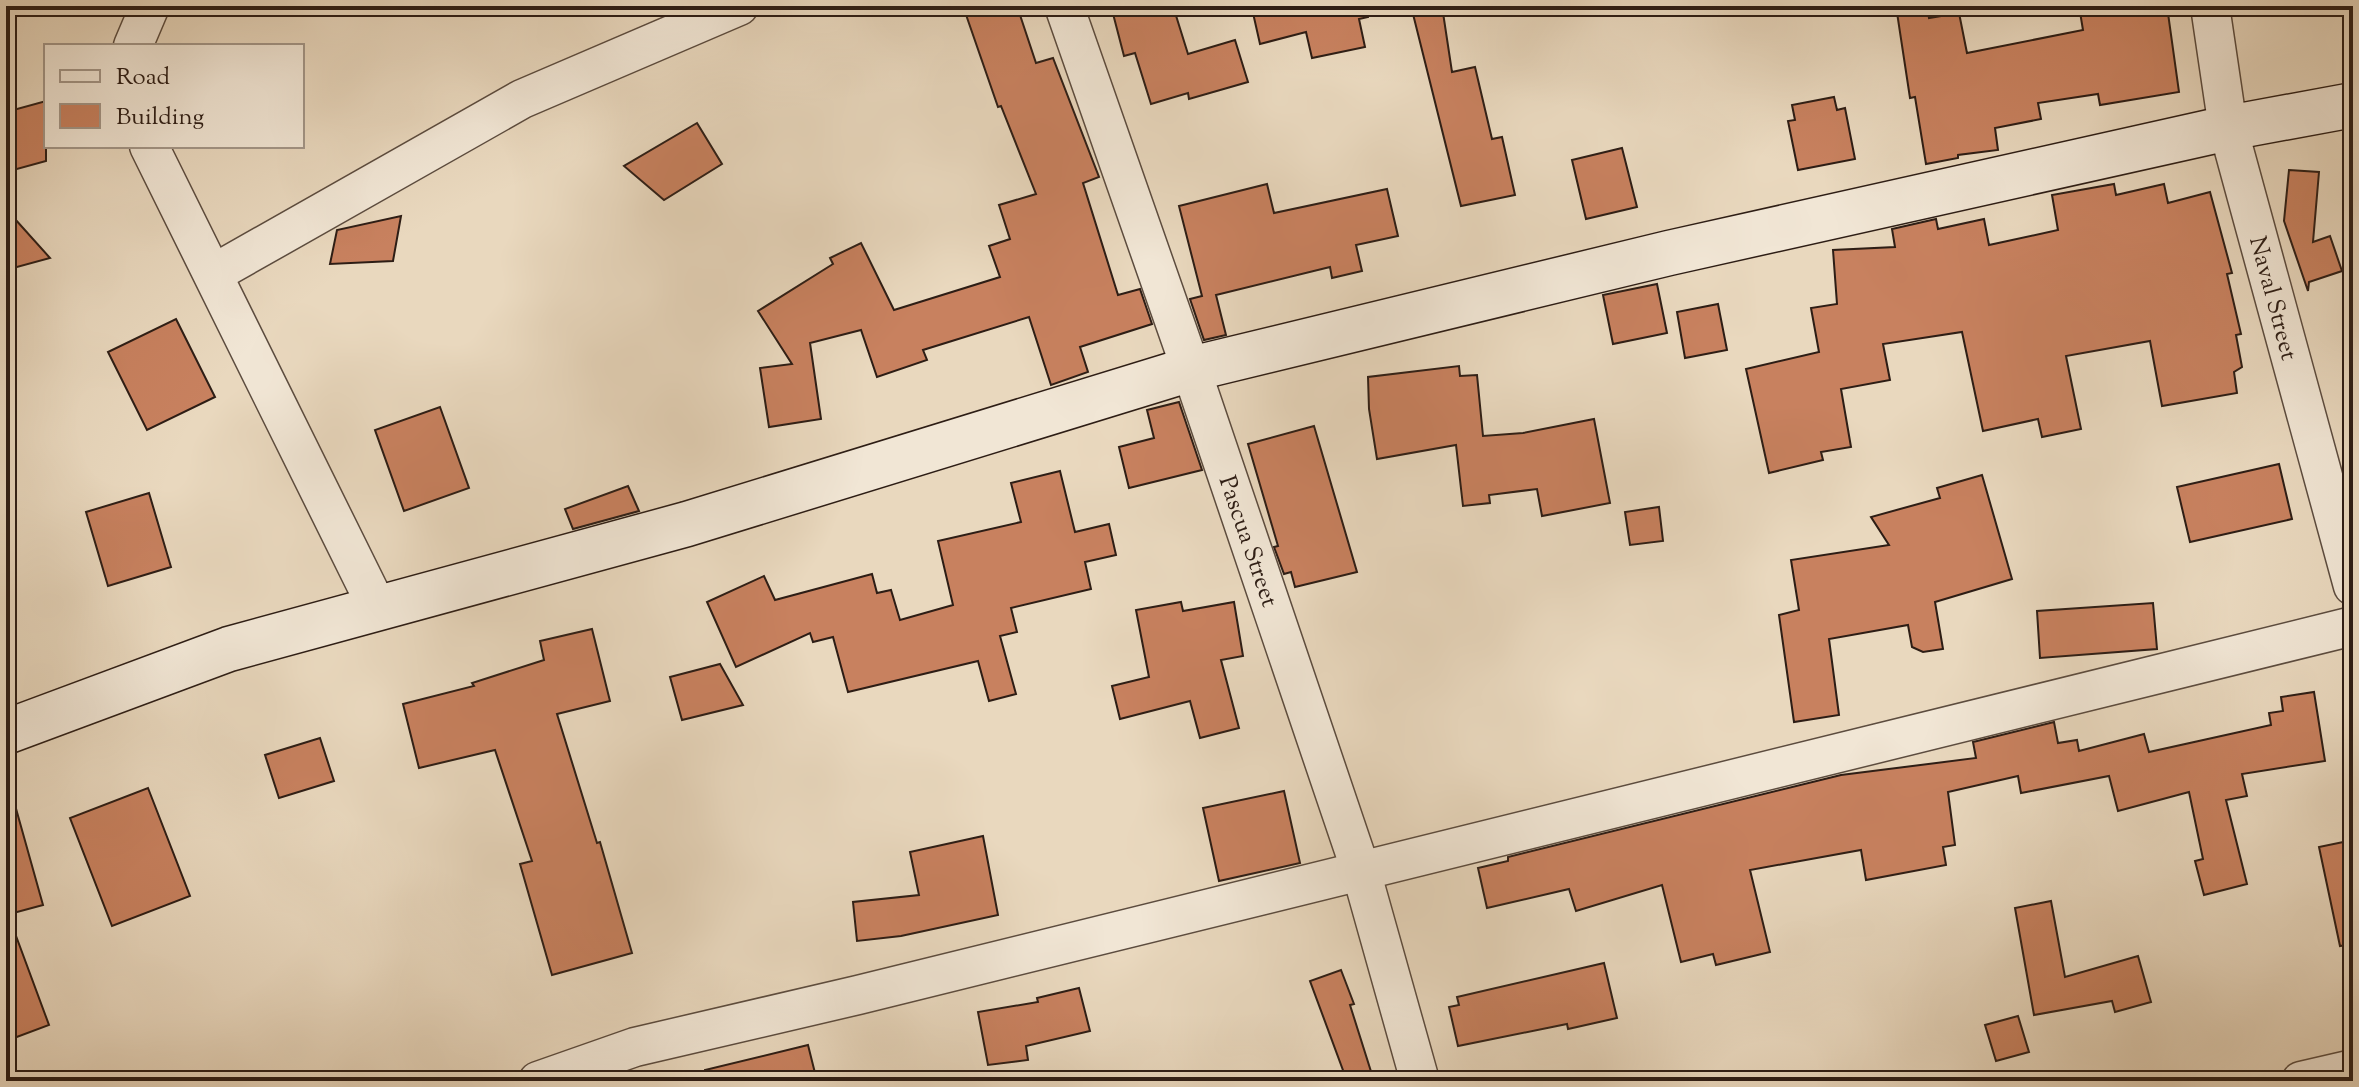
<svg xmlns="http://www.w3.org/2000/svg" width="2359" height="1087" viewBox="0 0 2359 1087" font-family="'Sorts Mill Goudy',serif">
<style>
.building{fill:#c8815f;stroke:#2d1d15;stroke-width:2}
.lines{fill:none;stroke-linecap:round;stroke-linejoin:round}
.street-casing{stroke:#5c4c3f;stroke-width:41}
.secondary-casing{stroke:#2d1d15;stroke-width:47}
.street{stroke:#f1e6d5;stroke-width:38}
.secondary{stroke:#f1e6d5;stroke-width:44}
.labels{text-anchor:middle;stroke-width:6;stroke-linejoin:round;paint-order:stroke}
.street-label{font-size:24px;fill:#2d1d15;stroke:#f1e6d5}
</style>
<rect width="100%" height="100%" fill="#e9d8be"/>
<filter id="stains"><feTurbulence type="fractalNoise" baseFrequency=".0025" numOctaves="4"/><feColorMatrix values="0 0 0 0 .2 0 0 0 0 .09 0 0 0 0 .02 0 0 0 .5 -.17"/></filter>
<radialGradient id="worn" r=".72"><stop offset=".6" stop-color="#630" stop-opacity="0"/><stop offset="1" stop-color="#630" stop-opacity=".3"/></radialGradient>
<g class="building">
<polygon points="963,6 1017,6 1036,63 1053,58 1099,177 1083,183 1118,295 1140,289 1152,324 1080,347 1088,372 1051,385 1029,317 923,350 927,360 877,377 861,330 810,343 821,419 769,427 760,368 792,364 758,311 833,264 830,258 861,243 894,310 1000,277 989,246 1010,239 999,205 1036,194 1001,106 998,107"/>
<polygon points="1111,6 1173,6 1188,54 1235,40 1248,82 1189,99 1188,93 1151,104 1135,53 1124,56"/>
<polygon points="1282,6 1367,6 1368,17 1359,19 1365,47 1312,58 1306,32 1260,44 1253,13"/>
<polygon points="1411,6 1442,6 1452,72 1475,67 1492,139 1502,137 1515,195 1461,206"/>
<polygon points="1896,6 1927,6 1929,18 1959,13 1967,53 2083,30 2079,6 2167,6 2179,92 2100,105 2098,94 2038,103 2041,119 1995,128 1998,150 1958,155 1958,158 1926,164 1915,97 1910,98"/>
<polygon points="1834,97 1837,110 1845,108 1855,159 1798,170 1788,121 1795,120 1792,105"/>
<polygon points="46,101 46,161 6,172 6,112"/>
<polygon points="697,123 722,164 664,200 624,166"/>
<polygon points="1622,148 1637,207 1586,219 1572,160"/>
<polygon points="2289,170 2319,172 2313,242 2330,236 2342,271 2309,282 2308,291 2284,221"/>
<polygon points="1267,184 1274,213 1387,189 1398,236 1356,245 1362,271 1332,278 1330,267 1216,295 1226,335 1204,340 1190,299 1202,296 1179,206"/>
<polygon points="2114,184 2116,195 2164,184 2168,203 2210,192 2232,273 2227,274 2241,334 2236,335 2242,367 2234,372 2237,393 2162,406 2150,341 2066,356 2081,429 2042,437 2038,419 1983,431 1962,332 1883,344 1890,380 1841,389 1851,447 1821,452 1823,460 1769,473 1746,369 1819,352 1811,308 1837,304 1833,250 1895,247 1892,229 1936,219 1938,229 1984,219 1989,245 2058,230 2052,195"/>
<polygon points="6,209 50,258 6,270"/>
<polygon points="401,216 393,261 330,264 337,230"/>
<polygon points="1657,284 1667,333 1613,344 1603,295"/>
<polygon points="1718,304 1727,350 1685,358 1677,312"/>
<polygon points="176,319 215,397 147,430 108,352"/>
<polygon points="1459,366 1460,376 1477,375 1483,436 1523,433 1594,419 1610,503 1542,516 1537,489 1489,495 1490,503 1463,506 1456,445 1377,459 1369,409 1368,377"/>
<polygon points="1179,402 1202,470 1129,488 1119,447 1154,438 1147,410"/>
<polygon points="440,407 469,488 404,511 375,430"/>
<polygon points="1314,426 1357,572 1295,587 1291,572 1284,574 1274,547 1278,546 1248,444"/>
<polygon points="2279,464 2292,519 2190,542 2177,487"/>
<polygon points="1060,471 1075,532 1109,524 1116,555 1085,562 1091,589 1011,608 1017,632 1000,636 1016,694 989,701 978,661 848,692 833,637 813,642 810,633 736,667 707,602 764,576 775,600 872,574 877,593 891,590 900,620 953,605 938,541 1021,522 1011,483"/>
<polygon points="1982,475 2012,579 1935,602 1943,649 1923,652 1912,647 1908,625 1829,639 1839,715 1794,722 1779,615 1799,610 1791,560 1889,545 1871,517 1940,498 1937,488"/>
<polygon points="628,486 639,511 573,529 565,509"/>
<polygon points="149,493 171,567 108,586 86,512"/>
<polygon points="1659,507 1663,541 1630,545 1625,512"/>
<polygon points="1181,602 1183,611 1234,602 1243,656 1221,660 1239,728 1200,738 1190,701 1120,719 1112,686 1149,677 1136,610"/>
<polygon points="2153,603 2157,649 2040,658 2037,611"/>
<polygon points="592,629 610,701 557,714 597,843 600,842 632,953 552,975 520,864 532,861 495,750 419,768 403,704 474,686 472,683 544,660 540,641"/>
<polygon points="720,664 743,705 682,720 670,677"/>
<polygon points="2314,692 2325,761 2242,774 2247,796 2226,800 2247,884 2204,895 2195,861 2203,859 2189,792 2118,811 2109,776 2021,793 2018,776 1948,792 1955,845 1943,847 1946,865 1866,880 1861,850 1750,870 1770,952 1716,965 1713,954 1681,962 1662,885 1576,911 1569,889 1487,908 1478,868 1508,861 1508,857 1841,775 1976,758 1973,742 2054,722 2058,743 2077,740 2079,751 2144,734 2149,752 2271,725 2269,713 2283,711 2281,697"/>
<polygon points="320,738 334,781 279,798 265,755"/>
<polygon points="148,788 190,896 112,926 70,818"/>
<polygon points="1284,791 1300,863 1219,881 1203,808"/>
<polygon points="15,805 43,905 6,915 6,806"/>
<polygon points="983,836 998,915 901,936 857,941 853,902 919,895 910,852"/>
<polygon points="2353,840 2353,944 2340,946 2319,847"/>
<polygon points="2051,901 2065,977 2138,956 2151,1002 2115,1012 2112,1001 2034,1015 2015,908"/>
<polygon points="9,917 49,1025 6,1041 6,918"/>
<polygon points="1604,963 1617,1018 1568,1029 1567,1024 1458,1046 1449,1007 1459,1005 1457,997"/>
<polygon points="1341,970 1354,1004 1350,1005 1374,1081 1347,1081 1310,981"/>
<polygon points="1079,988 1090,1031 1026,1046 1028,1060 988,1065 978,1012 1038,1002 1037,998"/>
<polygon points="2018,1016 2029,1052 1996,1061 1985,1025"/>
<polygon points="808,1045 817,1081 706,1081 705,1070"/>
</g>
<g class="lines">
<g class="street-casing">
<g id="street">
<polyline points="1064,6 1191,369 1361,871 1420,1081"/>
<polyline points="2210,6 2228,128 2353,586"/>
<polyline points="133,46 150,6"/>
<polyline points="149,146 378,609"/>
<polyline points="213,274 522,99 739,6"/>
<polyline points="538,1081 635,1047 858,995 2353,626"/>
<polyline points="2301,1081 2353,1069"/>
</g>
</g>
<g class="secondary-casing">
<polyline id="secondary" points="6,732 229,649 687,524 1191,369 1669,253 2228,128 2353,105"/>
</g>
<use href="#street" class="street"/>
<use href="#secondary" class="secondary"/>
</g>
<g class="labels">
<g class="street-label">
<text transform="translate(2274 298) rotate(75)" y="8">Naval Street</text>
<text transform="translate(1249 541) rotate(71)" y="8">Pascua Street</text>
</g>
</g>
<rect width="2359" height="1087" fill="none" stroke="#e9d8be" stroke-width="32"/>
<rect x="8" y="8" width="2343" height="1071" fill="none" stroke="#2d1d15" stroke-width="4"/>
<rect x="16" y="16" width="2327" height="1055" fill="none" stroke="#2d1d15" stroke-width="2"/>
<rect x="44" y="44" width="260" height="104" fill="#f1e6d5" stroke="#a39688" stroke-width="2"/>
<rect x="60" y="70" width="40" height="12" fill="#f1e6d5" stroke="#a39688" stroke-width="2"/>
<text x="116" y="84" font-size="24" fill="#2d1d15">Road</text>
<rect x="60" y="104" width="40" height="24" fill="#c8815f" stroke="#a39688" stroke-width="2"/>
<text x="116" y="124" font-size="24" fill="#2d1d15">Building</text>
<rect width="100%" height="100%" filter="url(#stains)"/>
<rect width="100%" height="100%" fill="url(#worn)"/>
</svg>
